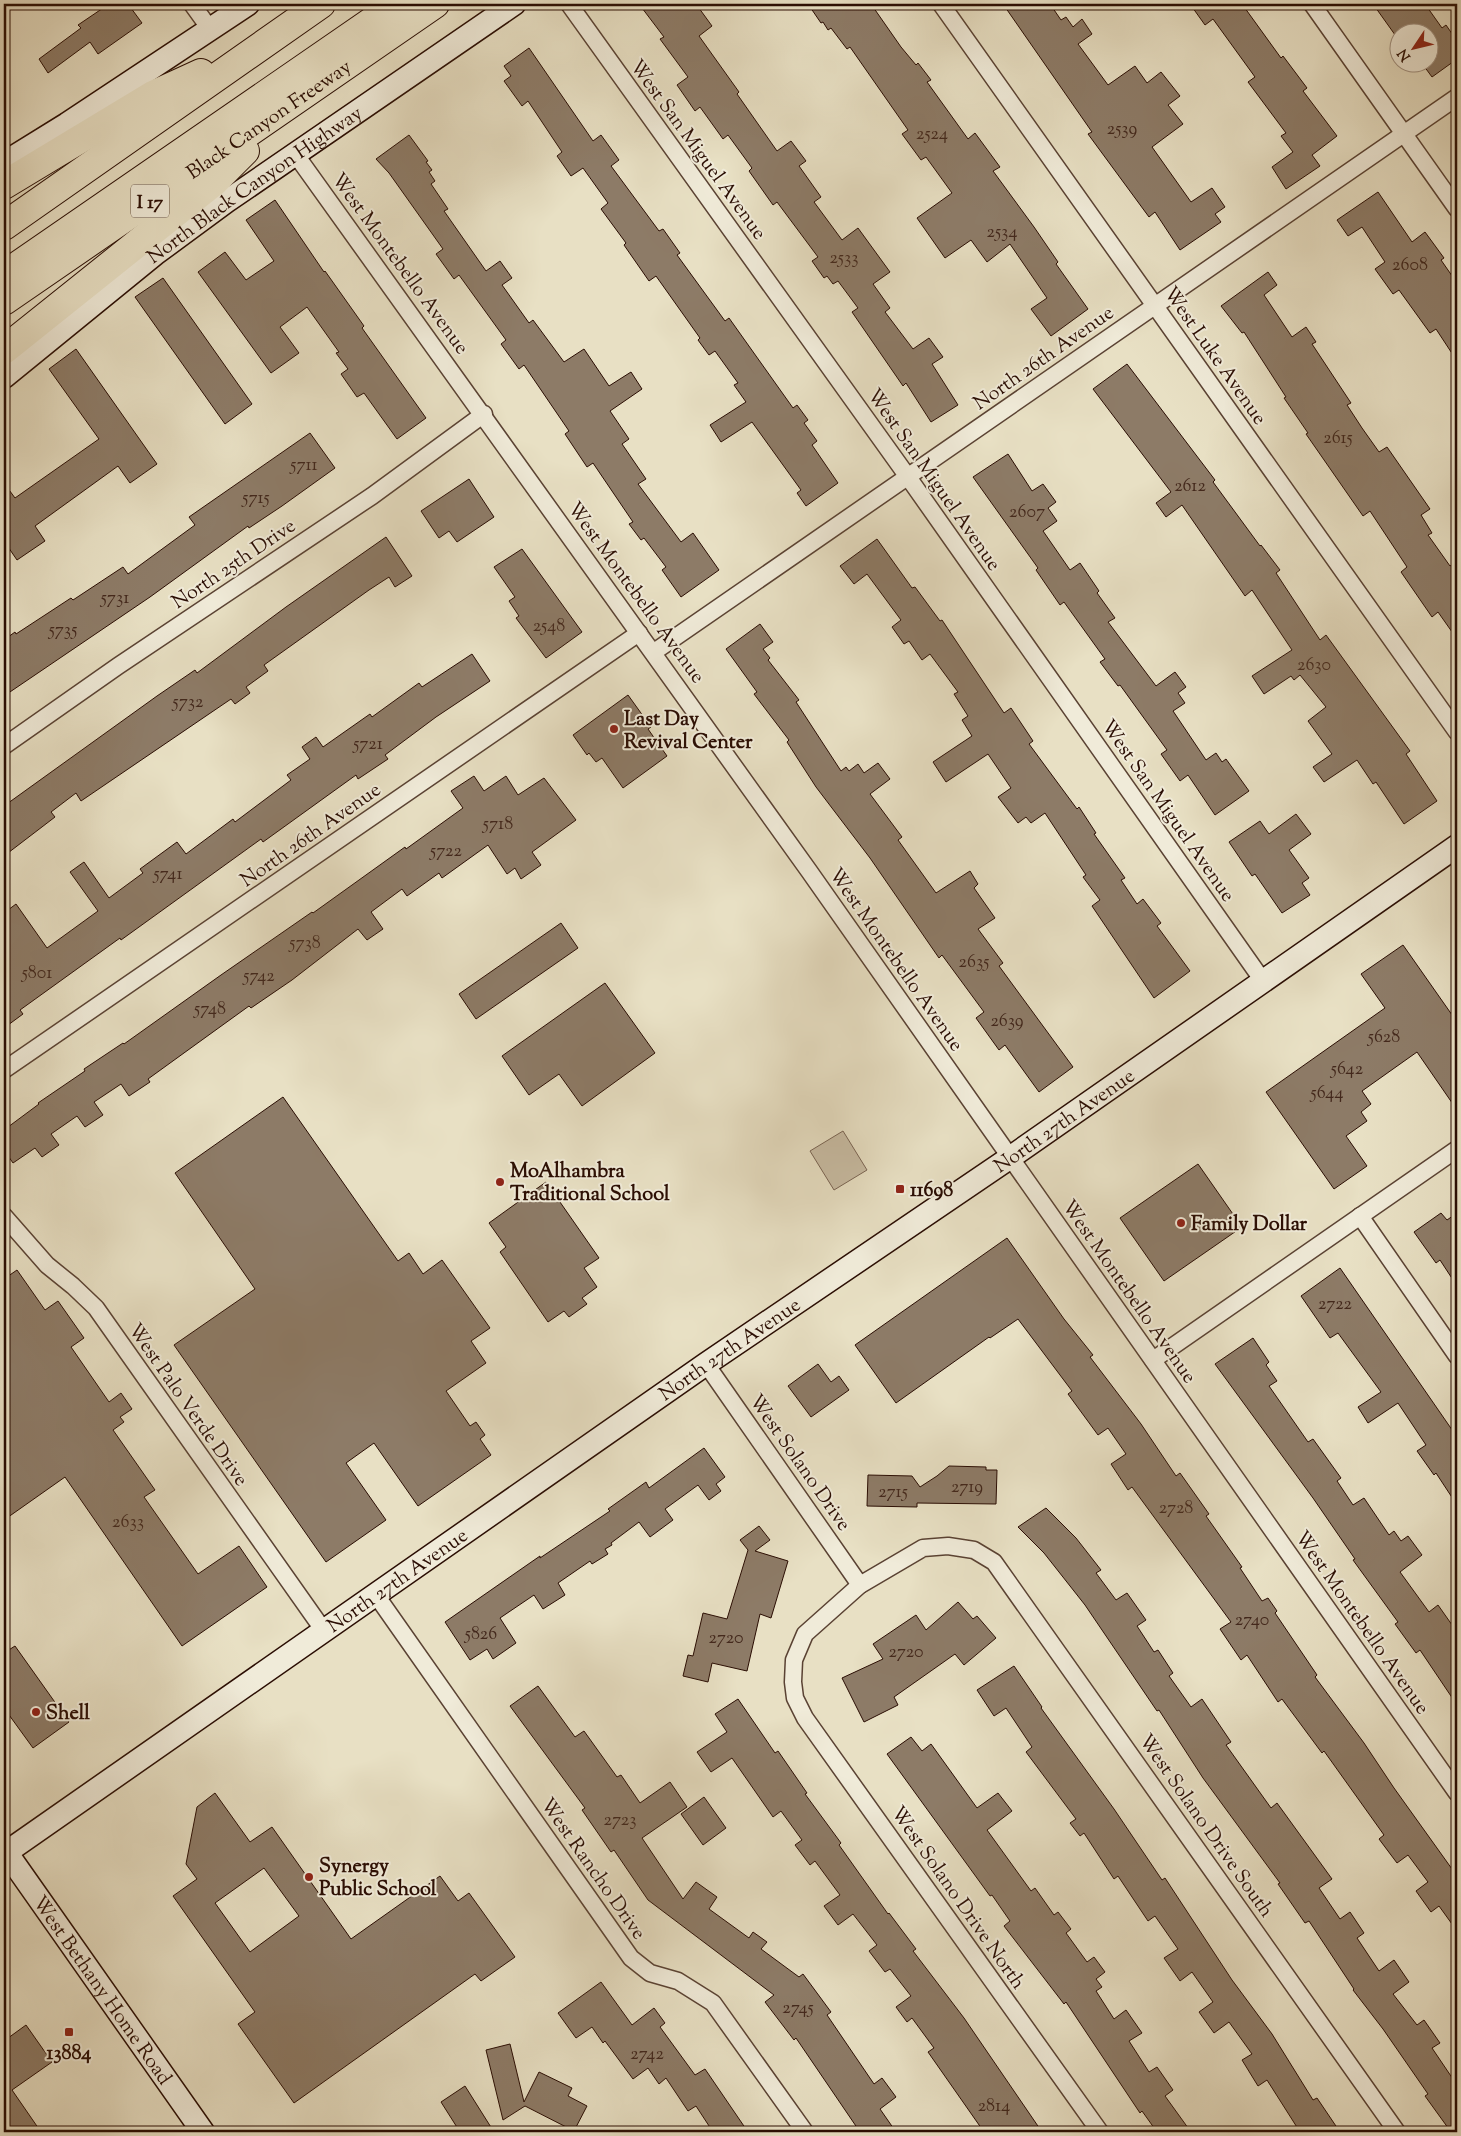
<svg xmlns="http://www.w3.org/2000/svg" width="1461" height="2136" viewBox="0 0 1461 2136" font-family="'Sorts Mill Goudy',serif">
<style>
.green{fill:#c8bca3;stroke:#796453}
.building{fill:#8d7b67;stroke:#2a0d03;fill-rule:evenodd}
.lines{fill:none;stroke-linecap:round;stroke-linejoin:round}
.minor-casing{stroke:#5a4233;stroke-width:19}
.secondary-casing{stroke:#2a0d03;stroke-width:25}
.motorway-casing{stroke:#2a0d03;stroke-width:30}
.minor{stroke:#f0ebd9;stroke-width:16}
.secondary{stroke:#f0ebd9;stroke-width:22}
.motorway{stroke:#e8e0c4;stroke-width:28}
.poi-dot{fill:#8f2418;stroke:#f0ebd9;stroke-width:2}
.labels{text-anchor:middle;stroke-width:4;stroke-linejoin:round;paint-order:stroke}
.number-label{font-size:18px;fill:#43281c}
.shield{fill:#f0ebd9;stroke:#655043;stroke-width:1}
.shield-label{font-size:19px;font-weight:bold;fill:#2a0d03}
.street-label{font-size:20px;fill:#2a0d03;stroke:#f0ebd9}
.poi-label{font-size:20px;font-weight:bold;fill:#2a0d03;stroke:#f0ebd9;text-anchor:start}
</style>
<rect width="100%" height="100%" fill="#e8e0c4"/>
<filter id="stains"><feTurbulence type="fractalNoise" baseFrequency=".004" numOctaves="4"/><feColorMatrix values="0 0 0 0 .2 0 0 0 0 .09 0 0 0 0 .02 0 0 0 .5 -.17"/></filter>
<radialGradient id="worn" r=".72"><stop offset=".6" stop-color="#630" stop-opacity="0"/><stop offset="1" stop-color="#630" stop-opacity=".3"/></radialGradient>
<polygon class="green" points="843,1131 867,1170 834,1190 810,1151"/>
<g class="building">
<polygon points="109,4 128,4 142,23 98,54 90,42 48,73 39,59 81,28 78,25"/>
<polygon points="639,4 696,4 712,26 699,36 739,92 737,94 777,151 791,141 806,161 799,166 821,197 814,202 842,240 858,228 890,272 873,284 890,308 885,312 913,349 929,338 943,357 932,364 958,405 931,422 906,383 903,386 852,312 858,308 838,281 833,284 827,276 824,278 812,261 818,257 777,202 773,205 749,171 752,168 728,135 723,139 700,107 695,111 677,85 688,77 660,39 664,37"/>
<polygon points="808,4 871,4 901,47 916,65 918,63 931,80 927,82 968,139 975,133 1000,167 993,171 1034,227 1058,262 1056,264 1088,309 1051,336 1031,309 1047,298 1010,244 987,262 971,240 945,258 917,218 952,193 926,157 921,160 902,134 908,130 850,47 847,49 831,28 828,30 823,22 821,23"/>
<polygon points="1003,4 1050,4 1061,20 1066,17 1073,27 1082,19 1092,34 1078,44 1108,85 1135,66 1147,83 1161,72 1180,96 1168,105 1183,124 1152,147 1191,202 1212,188 1225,207 1215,214 1221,222 1180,250 1155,212 1149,217 1088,134 1092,132"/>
<polygon points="1190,4 1242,4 1281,58 1283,56 1307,88 1303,91 1337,136 1312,155 1320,166 1286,189 1272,167 1293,152 1281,136 1286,133 1248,82 1255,77 1213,19 1205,25"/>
<polygon points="1373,4 1425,4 1442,28 1446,25 1457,41 1457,59 1432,77 1421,62 1428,62 1428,32 1398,31 1398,39"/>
<polygon points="529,48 593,141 601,135 619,160 611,166 659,231 663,229 680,253 677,255 725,321 729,318 793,408 797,405 808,420 804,423 817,441 812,445 838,483 806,506 797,493 801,490 752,422 721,442 710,425 746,402 734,385 738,383 715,351 709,355 698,340 700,338 656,276 649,281 624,245 626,243 601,209 608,203 583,168 571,176 557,156 562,152 528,101 522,106 504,81 511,76 504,66"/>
<polygon points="409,135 428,161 426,162 432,170 429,172 435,181 431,184 448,209 444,211 486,271 500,261 512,278 502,285 529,323 533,320 564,362 584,349 609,386 631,372 642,389 610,411 629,439 622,444 646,479 638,484 681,542 693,533 719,570 681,597 662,570 666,567 644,538 641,540 629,524 633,522 593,463 587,467 565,434 569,431 524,365 519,369 501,344 506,340 459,275 454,279 436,254 443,249 389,173 376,159"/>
<polygon points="1378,192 1412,242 1425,232 1444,258 1441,260 1457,283 1457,361 1436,329 1430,333 1399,290 1393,294 1375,269 1385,262 1362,227 1348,236 1337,220"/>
<polygon points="275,200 324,272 325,271 364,326 362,328 426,418 397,439 364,393 357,397 341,374 348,369 336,353 339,352 307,307 280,327 299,353 271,373 198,272 225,252 246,280 274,261 246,220"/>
<polygon points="1268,272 1277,285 1264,295 1292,337 1306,327 1316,342 1312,344 1351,403 1347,405 1362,428 1379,452 1387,447 1430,509 1421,515 1432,533 1428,535 1450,566 1457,561 1457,639 1438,612 1432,617 1401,572 1407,567 1370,511 1363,516 1306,434 1308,433 1284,398 1286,397 1244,332 1242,333 1221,306"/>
<polygon points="163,278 252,404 225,424 135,297"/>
<polygon points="76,349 157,464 130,483 118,466 35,526 45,541 17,560 4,541 4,483 15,498 99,439 49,369"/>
<polygon points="1127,364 1215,480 1213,482 1260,546 1261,545 1280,570 1276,573 1320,640 1326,635 1410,751 1406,754 1437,801 1404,824 1376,782 1373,784 1357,760 1324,782 1313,767 1332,754 1308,721 1326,707 1300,675 1294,680 1291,676 1264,694 1252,676 1292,650 1252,590 1245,596 1182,505 1166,517 1156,503 1171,492 1093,389"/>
<polygon points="310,433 335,468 282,506 249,528 248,526 150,597 4,696 4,640 15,632 16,634 71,598 73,600 123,567 128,574 195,525 189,517"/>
<polygon points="1008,454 1032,491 1043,484 1056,502 1048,508 1057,521 1043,531 1070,570 1080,563 1099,591 1097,593 1115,618 1108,622 1156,686 1175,672 1186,687 1178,693 1185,703 1173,711 1206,760 1216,753 1222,762 1226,759 1249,791 1215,815 1188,775 1180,781 1161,754 1167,750 1120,685 1118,686 1100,662 1105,659 1064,602 1060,605 1036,570 1038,568 973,477"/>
<polygon points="469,479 494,517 457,542 449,531 439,538 421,511"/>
<polygon points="386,537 412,576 395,587 389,577 369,590 264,665 268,671 246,687 250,693 235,704 231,699 81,801 76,793 51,812 55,817 4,856 4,806 157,696 195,670 197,673 286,607"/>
<polygon points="877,539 912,588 915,587 940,621 942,620 1004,713 1011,708 1033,741 1029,744 1077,809 1079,807 1096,833 1094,834 1125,878 1121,880 1137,904 1143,899 1161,923 1157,926 1190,971 1154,998 1092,906 1100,900 1083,877 1086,875 1045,813 1031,823 1026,817 1018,823 998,797 1011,788 988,754 946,782 933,762 972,736 962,720 968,716 954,694 958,692 930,654 922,660 909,641 904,644 892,627 901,620 867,574 854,584 840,566"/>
<polygon points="522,549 582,632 546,658 516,618 519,616 509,601 515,597 494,567"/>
<polygon points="760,624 773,642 763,649 770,658 768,660 799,700 796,702 841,771 846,767 849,771 858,764 864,773 878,763 890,779 870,794 902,837 898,840 936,893 970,871 978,884 974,888 995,918 978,929 1003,963 999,966 1073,1067 1039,1092 1005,1045 999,1050 976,1018 984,1012 942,955 939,958 870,858 816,787 787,742 789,740 754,694 757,692 726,649"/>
<polygon points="472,654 490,681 436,717 385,755 388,759 358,779 356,775 263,842 261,839 121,940 120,938 20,1010 23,1014 4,1028 4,913 16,904 47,948 98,911 70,872 84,862 109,898 143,873 140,869 177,842 186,854 233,819 235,822 291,780 287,775 310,759 302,747 316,737 323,747 370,714 372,717 419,683 422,687"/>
<polygon points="628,695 651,727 648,729 667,756 623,788 602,758 596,762 589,753 587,755 573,735"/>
<polygon points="474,776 484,791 506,776 518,795 544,778 576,820 532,852 541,865 521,879 515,868 507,874 488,845 442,878 439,873 407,896 402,889 371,912 383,929 367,940 358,929 292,980 251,1008 249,1006 195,1045 148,1079 150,1082 129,1096 121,1084 94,1102 103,1115 85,1127 77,1116 51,1134 59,1145 42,1157 35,1148 13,1163 4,1150 4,1130 39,1104 38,1103 85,1071 84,1069 123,1043 124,1044 221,975 312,912 313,913 405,847 406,849 463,808 451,791"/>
<polygon points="1296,814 1311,834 1289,850 1309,878 1302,883 1310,895 1282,913 1255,874 1252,876 1229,842 1260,821 1269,834"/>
<polygon points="561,923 578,948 476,1019 459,994"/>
<polygon points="1403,945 1457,1022 1457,1110 1417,1052 1362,1091 1371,1104 1361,1112 1367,1121 1346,1136 1367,1166 1334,1189 1266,1092 1385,1008 1361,974"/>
<polygon points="605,983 655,1053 582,1106 559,1074 529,1095 502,1056"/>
<polygon points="283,1097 398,1261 409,1253 423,1274 442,1260 490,1328 471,1341 486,1363 446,1391 470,1426 476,1422 485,1435 480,1439 491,1455 418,1506 374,1443 346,1463 386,1520 326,1562 174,1345 255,1289 175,1173"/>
<polygon points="1198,1164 1242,1227 1164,1281 1120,1218"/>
<polygon points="546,1182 599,1258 584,1268 597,1287 582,1298 587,1304 569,1317 564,1311 548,1322 500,1252 506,1247 489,1223"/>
<polygon points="1441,1213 1447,1220 1457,1213 1457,1286 1440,1260 1436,1263 1414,1232"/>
<polygon points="1007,1238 1064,1319 1093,1355 1090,1357 1141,1424 1176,1476 1180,1473 1209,1514 1206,1516 1242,1567 1240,1568 1262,1601 1268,1598 1277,1611 1275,1613 1317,1675 1315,1677 1364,1743 1394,1788 1457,1876 1457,1931 1439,1906 1431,1912 1416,1891 1428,1882 1408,1855 1397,1863 1379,1839 1384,1835 1324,1751 1322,1753 1282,1699 1278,1702 1247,1655 1241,1660 1220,1629 1231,1622 1132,1487 1128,1490 1111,1464 1126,1454 1108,1428 1098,1435 1068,1394 1072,1391 1018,1319 990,1338 989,1337 896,1403 855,1345"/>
<polygon points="1340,1268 1457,1437 1457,1505 1436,1473 1434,1475 1417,1451 1426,1445 1398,1403 1368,1423 1358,1407 1381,1392 1338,1333 1330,1338 1301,1296"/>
<polygon points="17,1270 45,1310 58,1301 84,1338 71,1347 109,1402 121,1393 132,1409 120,1417 124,1422 113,1430 155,1490 144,1497 198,1574 239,1546 267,1587 182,1646 65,1477 4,1520 4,1279"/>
<polygon points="1253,1338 1269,1362 1266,1365 1277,1381 1269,1386 1308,1442 1313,1439 1341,1478 1337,1481 1353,1505 1364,1498 1389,1535 1394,1531 1401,1541 1408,1536 1422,1555 1400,1572 1429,1612 1438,1605 1457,1632 1457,1705 1420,1650 1416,1653 1395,1624 1398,1622 1353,1560 1355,1559 1313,1498 1215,1364"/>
<polygon points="818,1364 831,1382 839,1376 849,1390 811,1417 788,1386"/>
<polygon points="704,1448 725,1477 716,1484 721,1491 709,1500 698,1485 665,1509 673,1520 650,1537 639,1522 611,1543 612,1545 605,1549 608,1554 592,1564 590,1561 558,1583 565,1595 543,1609 534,1595 500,1618 516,1643 493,1659 487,1649 470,1660 445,1622 540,1556 540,1558 610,1511 608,1509 646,1482 649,1488"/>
<polygon points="949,1466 986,1467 986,1470 997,1470 996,1504 917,1503 917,1507 867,1506 868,1475 912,1476 920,1487 937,1476"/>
<polygon points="1046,1508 1076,1538 1101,1570 1096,1573 1116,1600 1127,1593 1146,1620 1137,1626 1154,1652 1158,1650 1173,1673 1169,1676 1191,1707 1202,1699 1231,1742 1226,1745 1271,1808 1277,1803 1332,1879 1319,1888 1340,1919 1350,1912 1364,1933 1357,1938 1379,1971 1394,1960 1409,1982 1393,1994 1417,2025 1424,2020 1440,2043 1432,2048 1457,2085 1457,2132 1451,2132 1425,2096 1428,2094 1383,2029 1353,1990 1354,1989 1309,1921 1305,1923 1278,1884 1280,1883 1203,1778 1159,1710 1157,1711 1085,1605 1044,1553 1018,1527"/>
<polygon points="759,1526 770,1540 755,1551 788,1561 771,1618 760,1614 747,1671 712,1663 708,1682 683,1676 688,1655 693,1656 703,1613 727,1619 748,1550 740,1540"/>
<polygon points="958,1602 973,1619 977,1616 996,1638 964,1665 955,1654 894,1697 898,1705 864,1722 842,1678 883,1659 873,1644 916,1615 926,1630"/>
<polygon points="15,1646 69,1722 33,1748 4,1708 4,1653"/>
<polygon points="1014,1666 1042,1707 1041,1708 1114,1809 1162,1880 1165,1878 1232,1980 1272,2034 1313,2100 1317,2098 1340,2132 1300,2132 1267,2080 1258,2086 1242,2060 1252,2054 1229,2022 1214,2033 1199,2012 1213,2002 1192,1972 1180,1981 1164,1958 1178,1949 1155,1916 1148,1921 1118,1876 1114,1879 1084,1833 1080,1836 1070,1823 1076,1819 1026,1752 1032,1747 1006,1708 994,1716 977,1690"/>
<polygon points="538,1686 575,1737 584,1731 617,1777 621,1775 640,1803 670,1782 687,1807 642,1838 683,1899 696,1882 717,1897 709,1909 749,1938 753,1932 767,1942 761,1949 799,1977 803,1974 831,2012 827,2015 874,2084 882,2078 896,2097 880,2109 896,2132 860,2132 796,2038 794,2040 765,2002 774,1995 648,1900 614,1850 611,1852 582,1810 585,1808 510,1706"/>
<polygon points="738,1699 775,1753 778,1751 807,1793 805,1794 841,1843 839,1845 888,1914 889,1913 916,1949 913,1951 964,2018 1042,2132 984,2132 928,2052 934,2048 912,2018 907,2022 896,2007 911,1996 890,1969 885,1972 869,1951 877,1945 853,1914 838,1925 824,1906 840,1895 815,1861 810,1865 795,1845 802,1840 781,1811 773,1817 732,1758 711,1772 697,1752 727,1732 715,1714"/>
<polygon points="911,1737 922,1751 931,1744 977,1808 998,1793 1012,1811 987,1830 1031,1891 1035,1888 1054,1915 1058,1912 1071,1929 1066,1933 1087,1962 1094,1957 1105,1972 1096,1979 1102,1987 1096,1991 1114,2019 1126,2010 1142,2033 1129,2041 1149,2072 1157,2067 1173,2090 1165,2096 1191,2132 1157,2132 1142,2111 1140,2113 1066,2002 1064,2004 1004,1926 1010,1921 992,1895 990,1896 887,1754"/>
<path d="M215 1793 250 1842 272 1827 351 1939 440 1876 458 1901 469 1893 515 1957 481 1981 475 1974 294 2103 238 2024 255 2012 173 1896 197 1879 186 1864 197 1807ZM264 1868 299 1916 250 1952 215 1903Z"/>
<polygon points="704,1797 726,1828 703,1845 681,1814"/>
<polygon points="601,1982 632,2025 654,2008 665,2023 660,2027 695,2075 705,2069 748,2132 713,2132 696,2106 688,2111 666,2078 659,2084 648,2068 633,2079 605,2041 603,2043 592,2027 576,2038 558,2013"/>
<polygon points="26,2025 52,2062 12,2090 41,2132 11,2132 4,2122 4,2041"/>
<polygon points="510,2044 524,2102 539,2072 572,2088 568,2096 587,2106 574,2131 525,2106 503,2120 486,2050"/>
<polygon points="465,2086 494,2132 460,2132 441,2102"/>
</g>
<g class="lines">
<g class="minor-casing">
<g id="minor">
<polyline points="192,4 210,29"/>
<polyline points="569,4 908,477 1263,981"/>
<polyline points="941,4 1457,732"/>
<polyline points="1312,4 1457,209"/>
<polyline points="296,155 809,871 1457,1793"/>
<polyline points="654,652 1457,97"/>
<polyline points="4,746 118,666 372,496 484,414"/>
<polyline points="4,1070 639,633"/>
<polyline points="4,1216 47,1265 73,1286 96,1308 324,1631"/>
<polyline points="1360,1216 1457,1356"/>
<polyline points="1153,1360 1457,1149"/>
<polyline points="706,1364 860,1585"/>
<polyline points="376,1595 631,1958 650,1973 678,1981 713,2003 805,2132"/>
<polyline points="1100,2132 805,1718 795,1698 793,1682 794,1660 805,1634 860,1585 923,1548 948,1546 974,1550 994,1562 1397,2132"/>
</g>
</g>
<g class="secondary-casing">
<g id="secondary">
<polyline points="4,163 67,124 248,4"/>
<path id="s1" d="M4 377 155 254 227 201 514 4"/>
<path id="s2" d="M4 1849 203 2132"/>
<path id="s3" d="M4 1854 706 1364 1011 1157 1457 846"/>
</g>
</g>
<g class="motorway-casing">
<g id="motorway">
<polyline points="4,185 153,95 201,73"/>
<polyline points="4,226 321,4"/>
<polyline points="4,275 397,4"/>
<path id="s4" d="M4 301 435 4"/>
<polyline points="4,350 214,182 245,151"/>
</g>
</g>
<use href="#minor" class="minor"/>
<use href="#secondary" class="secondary"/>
<use href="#motorway" class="motorway"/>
</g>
<g class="poi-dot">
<circle cx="614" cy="729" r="5"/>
<circle cx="500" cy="1182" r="5"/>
<rect x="895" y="1184" width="10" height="10" rx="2.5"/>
<circle cx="1181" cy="1223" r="5"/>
<circle cx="36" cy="1712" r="5"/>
<circle cx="309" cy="1877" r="5"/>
<rect x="64" y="2027" width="10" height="10" rx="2.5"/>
</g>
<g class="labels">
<g class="number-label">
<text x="1122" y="134">2539</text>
<text x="932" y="139">2524</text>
<text x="1002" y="237">2534</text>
<text x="844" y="263">2533</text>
<text x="1410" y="270">2608</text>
<text x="1338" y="443">2615</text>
<text x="304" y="470">5711</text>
<text x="1190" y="491">2612</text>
<text x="256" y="503">5715</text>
<text x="1027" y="517">2607</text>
<text x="115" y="603">5731</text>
<text x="549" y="631">2548</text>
<text x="63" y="635">5735</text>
<text x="1314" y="670">2630</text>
<text x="188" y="707">5732</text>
<text x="368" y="749">5721</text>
<text x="498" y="829">5718</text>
<text x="446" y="856">5722</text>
<text x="168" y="879">5741</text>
<text x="305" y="948">5738</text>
<text x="974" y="967">2635</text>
<text x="37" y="978">5801</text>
<text x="259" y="981">5742</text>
<text x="210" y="1014">5748</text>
<text x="1007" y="1026">2639</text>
<text x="1384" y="1042">5628</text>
<text x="1347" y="1074">5642</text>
<text x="1327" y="1098">5644</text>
<text x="1335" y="1309">2722</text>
<text x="967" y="1492">2719</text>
<text x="893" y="1497">2715</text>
<text x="1176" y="1513">2728</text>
<text x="128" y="1527">2633</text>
<text x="1252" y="1625">2740</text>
<text x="481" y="1639">5826</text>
<text x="726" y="1643">2720</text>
<text x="906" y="1657">2720</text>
<text x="620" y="1825">2723</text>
<text x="798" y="2013">2745</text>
<text x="647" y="2059">2742</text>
<text x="994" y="2111">2814</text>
</g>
<rect class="shield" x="131" y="184.5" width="38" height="33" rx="4"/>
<g class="shield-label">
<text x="150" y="208">I 17</text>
</g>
<g class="street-label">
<text dy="7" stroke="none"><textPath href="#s4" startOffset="321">Black Canyon Freeway</textPath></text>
<text transform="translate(699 149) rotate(54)" y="7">West San Miguel Avenue</text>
<text dy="7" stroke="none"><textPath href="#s1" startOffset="316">North Black Canyon Highway</textPath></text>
<text transform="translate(401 263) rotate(54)" y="7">West Montebello Avenue</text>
<text transform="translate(1216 355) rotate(55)" y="7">West Luke Avenue</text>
<text transform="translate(1043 357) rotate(-35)" y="7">North 26th Avenue</text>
<text transform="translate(935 479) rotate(55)" y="7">West San Miguel Avenue</text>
<text transform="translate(233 563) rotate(-34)" y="7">North 25th Drive</text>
<text transform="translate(637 592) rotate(54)" y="7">West Montebello Avenue</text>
<text transform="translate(1169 810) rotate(55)" y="7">West San Miguel Avenue</text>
<text transform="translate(310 834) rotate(-35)" y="7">North 26th Avenue</text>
<text transform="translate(897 959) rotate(55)" y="7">West Montebello Avenue</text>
<text dy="7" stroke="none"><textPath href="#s3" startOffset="1289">North 27th Avenue</textPath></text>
<text transform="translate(1130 1291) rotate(55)" y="7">West Montebello Avenue</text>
<text dy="7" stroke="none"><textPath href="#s3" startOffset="884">North 27th Avenue</textPath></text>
<text transform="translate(189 1404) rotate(55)" y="7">West Palo Verde Drive</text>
<text transform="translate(801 1462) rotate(55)" y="7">West Solano Drive</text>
<text dy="7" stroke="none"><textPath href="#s3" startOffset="479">North 27th Avenue</textPath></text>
<text transform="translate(1363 1622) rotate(55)" y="7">West Montebello Avenue</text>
<text transform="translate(1207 1825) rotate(55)" y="7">West Solano Drive South</text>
<text transform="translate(594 1868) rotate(55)" y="7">West Rancho Drive</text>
<text transform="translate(959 1897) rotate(55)" y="7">West Solano Drive North</text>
<text dy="7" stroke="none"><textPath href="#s2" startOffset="172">West Bethany Home Road</textPath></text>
</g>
<g class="poi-label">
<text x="624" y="725">Last Day<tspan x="624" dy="23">Revival Center</tspan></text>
<text x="510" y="1177">MoAlhambra<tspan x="510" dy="23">Traditional School</tspan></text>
<text x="910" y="1196">11698</text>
<text x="1191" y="1230">Family Dollar</text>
<text x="46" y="1719">Shell</text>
<text x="319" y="1872">Synergy<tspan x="319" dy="23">Public School</tspan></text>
<text x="69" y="2059" text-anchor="middle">13884</text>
</g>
</g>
<rect width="1461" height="2136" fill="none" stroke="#e8e0c4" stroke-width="20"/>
<rect x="5" y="5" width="1451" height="2126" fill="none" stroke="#2a0d03" stroke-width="2.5"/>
<rect x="10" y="10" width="1441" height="2116" fill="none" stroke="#2a0d03"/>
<g transform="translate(1414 48) rotate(235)"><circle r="24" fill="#f0ebd9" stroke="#a19283"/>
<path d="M0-4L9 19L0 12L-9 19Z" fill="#8f2418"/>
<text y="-8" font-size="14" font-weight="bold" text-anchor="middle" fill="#2a0d03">N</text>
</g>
<rect width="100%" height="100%" filter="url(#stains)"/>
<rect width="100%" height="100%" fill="url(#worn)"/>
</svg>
